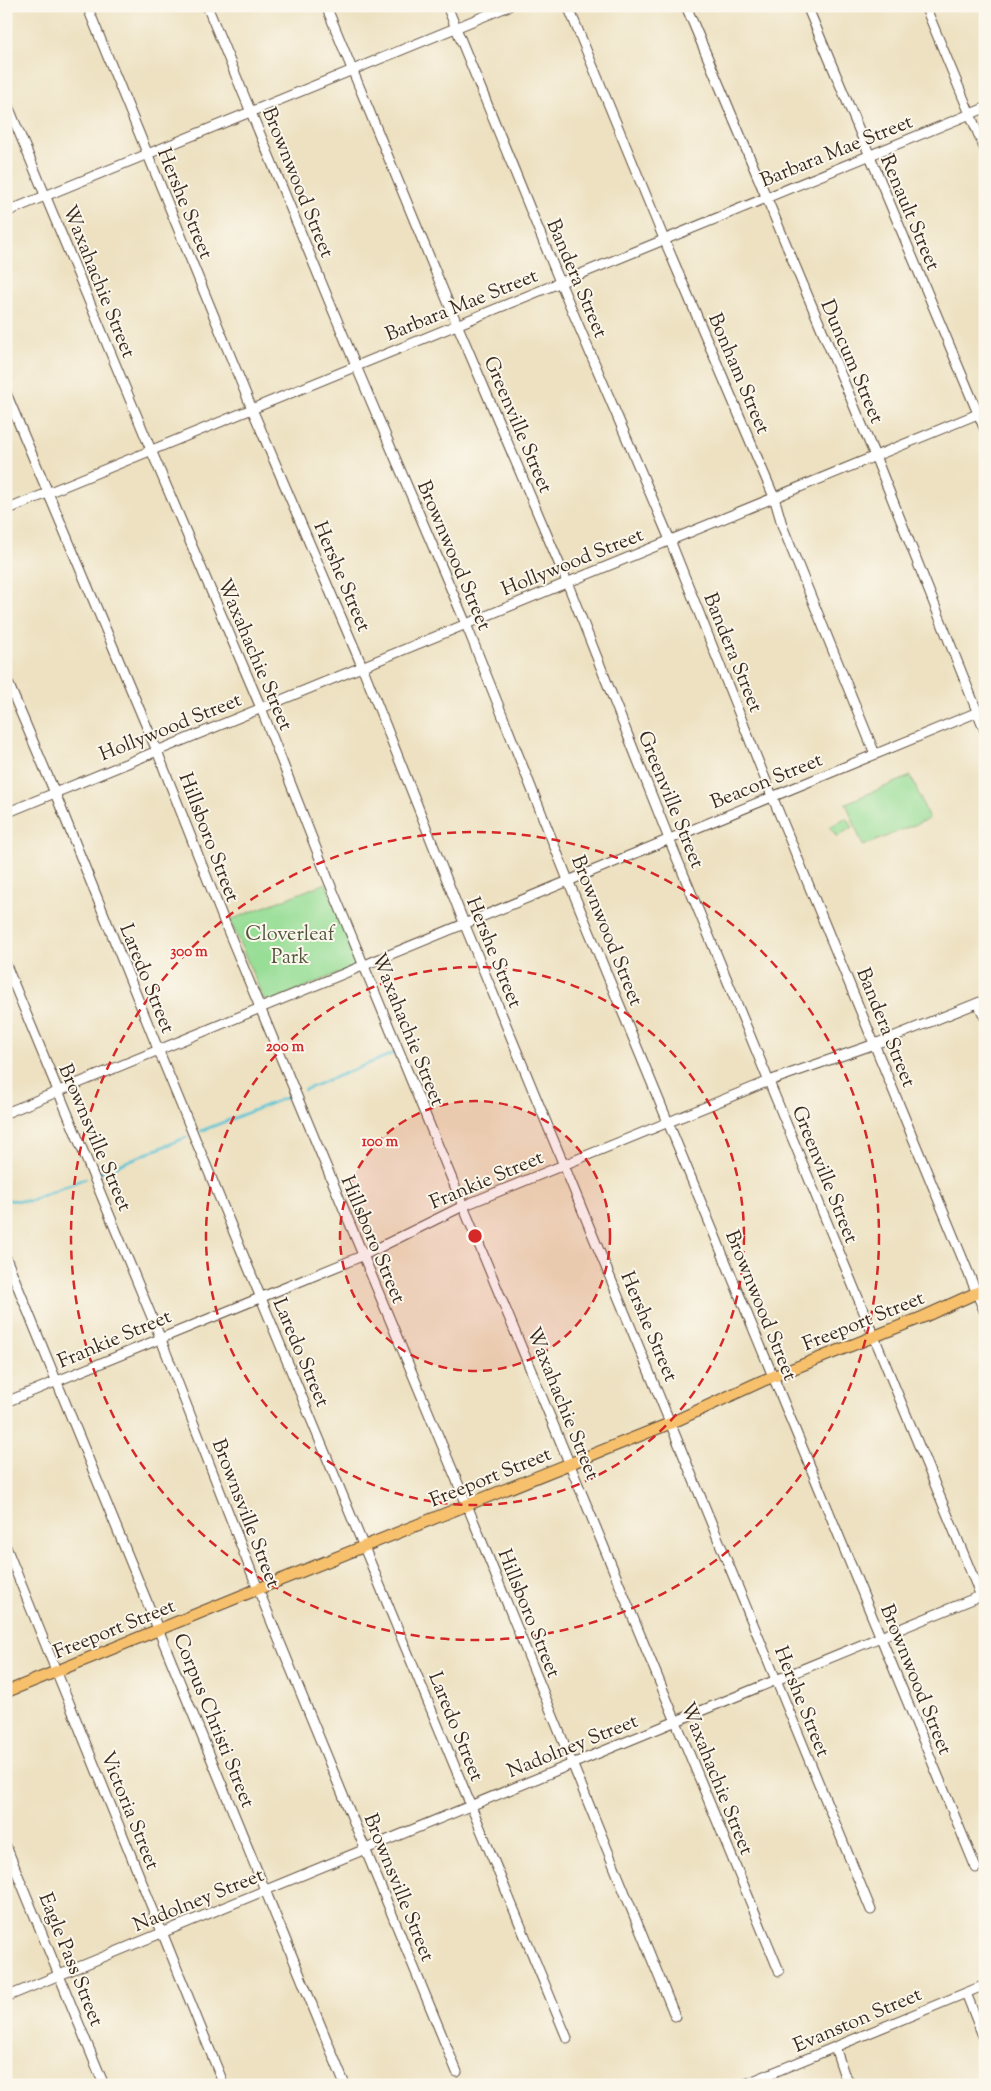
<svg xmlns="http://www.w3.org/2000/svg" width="991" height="2091" viewBox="0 0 991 2091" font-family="'Sorts Mill Goudy',serif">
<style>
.green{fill:#98de97;stroke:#6a845a}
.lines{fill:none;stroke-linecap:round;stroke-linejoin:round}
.stream{stroke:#5bc4d7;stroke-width:2.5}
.minor-casing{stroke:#564536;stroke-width:11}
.major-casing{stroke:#564536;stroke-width:13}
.minor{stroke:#fff;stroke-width:9}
.major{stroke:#f7c06c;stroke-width:11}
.ring{fill:none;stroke:#d62828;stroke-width:2.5;stroke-dasharray:9 6}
.labels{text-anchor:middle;stroke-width:4;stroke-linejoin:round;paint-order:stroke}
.street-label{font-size:20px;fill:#3b2a1e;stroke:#fbf7ec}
.park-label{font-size:20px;fill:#52573c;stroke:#fbf7ec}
.centre{fill:#d62828;stroke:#fbf7ec;stroke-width:2.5}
.ring-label{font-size:15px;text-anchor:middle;font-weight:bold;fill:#d62828;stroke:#fbf7ec;stroke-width:4;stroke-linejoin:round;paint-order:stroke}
</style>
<rect width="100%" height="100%" fill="#fbf7ec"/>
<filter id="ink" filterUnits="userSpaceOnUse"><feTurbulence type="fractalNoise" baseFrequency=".02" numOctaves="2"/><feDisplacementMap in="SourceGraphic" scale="10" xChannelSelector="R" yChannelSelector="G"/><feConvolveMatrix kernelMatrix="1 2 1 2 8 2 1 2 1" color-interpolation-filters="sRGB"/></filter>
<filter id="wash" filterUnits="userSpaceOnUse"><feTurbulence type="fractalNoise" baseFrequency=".0096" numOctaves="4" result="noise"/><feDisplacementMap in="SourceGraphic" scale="20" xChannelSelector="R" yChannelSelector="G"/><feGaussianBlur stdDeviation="1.12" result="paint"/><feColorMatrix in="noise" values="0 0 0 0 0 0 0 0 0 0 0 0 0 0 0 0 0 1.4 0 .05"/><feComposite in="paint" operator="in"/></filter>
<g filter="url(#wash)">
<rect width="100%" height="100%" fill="#ede1c1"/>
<g class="green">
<polygon points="911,776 929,819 863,846 846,803"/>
<polygon points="845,818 850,822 852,827 837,837 830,827"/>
<polygon points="326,883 358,959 358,965 269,1002 263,998 230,920"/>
</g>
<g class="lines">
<g class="stream">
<polyline points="304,1090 397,1052"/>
<polyline points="201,1131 290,1096"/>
<polyline points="99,1173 187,1137"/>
<polyline points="6,1200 29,1201 86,1178"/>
</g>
</g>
</g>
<g filter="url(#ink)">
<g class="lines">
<g class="minor-casing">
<g id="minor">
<polyline points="87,6 252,409 362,666 464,923 871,1910"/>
<polyline points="207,6 356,366 466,624 568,880 976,1868"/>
<polyline points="326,6 457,324 567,582 669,839 985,1606"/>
<polyline points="447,6 560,282 670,540 772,796 985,1313"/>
<polyline points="568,6 664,239 774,497 783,528 875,754"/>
<polyline points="686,6 875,456 985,731"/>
<polyline points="807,6 985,430"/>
<polyline points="925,6 985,150"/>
<polyline points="6,101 151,450 261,708 328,879 779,1971"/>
<polyline points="6,212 509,6"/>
<polyline points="6,393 157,751 224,921 467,1505 675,2016"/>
<polyline points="6,510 985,108"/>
<polyline points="6,678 55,793 158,1049 567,2038"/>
<polyline points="6,813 985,411"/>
<polyline points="6,965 160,1337 258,1589 457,2072"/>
<polyline points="978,1003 985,1018"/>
<polyline points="6,1113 985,709"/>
<polyline points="6,1258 345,2085"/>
<polyline points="6,1402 362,1256 463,1206 769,1081 875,1044 985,1000"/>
<polyline points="6,1547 224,2085"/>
<polyline points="6,1846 104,2085"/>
<polyline points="966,1993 985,2041"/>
<polyline points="6,1997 985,1594"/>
<polyline points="835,2047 844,2074 852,2085"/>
<polyline points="743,2085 985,1985"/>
</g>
</g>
<g class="major-casing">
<polyline id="major" points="6,1692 258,1589 671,1423 762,1381 923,1317 985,1289"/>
</g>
<use href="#minor" class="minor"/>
<use href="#major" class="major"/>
</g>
</g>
<circle cx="475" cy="1236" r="135" fill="#d62828" fill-opacity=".12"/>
<g class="ring">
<circle cx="475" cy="1236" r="135"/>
<circle cx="475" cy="1236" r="269"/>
<circle cx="475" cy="1236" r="404"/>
</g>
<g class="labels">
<g class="street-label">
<text transform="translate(836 150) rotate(-22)" y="7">Barbara Mae Street</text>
<text transform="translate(299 182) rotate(68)" y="7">Brownwood Street</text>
<text transform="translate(186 203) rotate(68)" y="7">Hershe Street</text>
<text transform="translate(911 212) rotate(67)" y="7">Renault Street</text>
<text transform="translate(578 278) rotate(67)" y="7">Bandera Street</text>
<text transform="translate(100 281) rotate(68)" y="7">Waxahachie Street</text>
<text transform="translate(461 304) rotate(-22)" y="7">Barbara Mae Street</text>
<text transform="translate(853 361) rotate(67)" y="7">Duncum Street</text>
<text transform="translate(740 373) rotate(67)" y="7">Bonham Street</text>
<text transform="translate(519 424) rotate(67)" y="7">Greenville Street</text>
<text transform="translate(455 555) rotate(67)" y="7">Brownwood Street</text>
<text transform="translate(572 561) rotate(-22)" y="7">Hollywood Street</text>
<text transform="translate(343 576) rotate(67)" y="7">Hershe Street</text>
<text transform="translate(734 652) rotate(68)" y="7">Bandera Street</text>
<text transform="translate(256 654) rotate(67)" y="7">Waxahachie Street</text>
<text transform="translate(170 726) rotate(-22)" y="7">Hollywood Street</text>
<text transform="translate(766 780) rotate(-22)" y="7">Beacon Street</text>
<text transform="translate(672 799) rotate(68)" y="7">Greenville Street</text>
<text transform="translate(210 837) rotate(69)" y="7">Hillsboro Street</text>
<text transform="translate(608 930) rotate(68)" y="7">Brownwood Street</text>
<text transform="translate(495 952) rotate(68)" y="7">Hershe Street</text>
<text transform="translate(148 978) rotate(68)" y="7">Laredo Street</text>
<text transform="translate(887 1027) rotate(68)" y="7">Bandera Street</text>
<text transform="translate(409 1029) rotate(68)" y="7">Waxahachie Street</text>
<text transform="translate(96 1137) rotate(67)" y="7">Brownsville Street</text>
<text transform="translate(826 1174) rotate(68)" y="7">Greenville Street</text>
<text transform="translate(486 1179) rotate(-23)" y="7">Frankie Street</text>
<text transform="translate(374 1239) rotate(67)" y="7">Hillsboro Street</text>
<text transform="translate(762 1305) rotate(68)" y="7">Brownwood Street</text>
<text transform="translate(863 1320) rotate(-22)" y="7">Freeport Street</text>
<text transform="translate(650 1326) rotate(67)" y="7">Hershe Street</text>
<text transform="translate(114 1338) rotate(-23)" y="7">Frankie Street</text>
<text transform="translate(302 1352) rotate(67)" y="7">Laredo Street</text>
<text transform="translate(564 1403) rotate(68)" y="7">Waxahachie Street</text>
<text transform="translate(490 1476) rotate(-22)" y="7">Freeport Street</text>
<text transform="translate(247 1513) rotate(69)" y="7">Brownsville Street</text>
<text transform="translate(530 1613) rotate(68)" y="7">Hillsboro Street</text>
<text transform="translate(114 1628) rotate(-22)" y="7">Freeport Street</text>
<text transform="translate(917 1679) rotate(68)" y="7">Brownwood Street</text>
<text transform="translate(803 1701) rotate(68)" y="7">Hershe Street</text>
<text transform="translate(215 1720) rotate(68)" y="7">Corpus Christi Street</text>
<text transform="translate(457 1726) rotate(68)" y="7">Laredo Street</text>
<text transform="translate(572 1745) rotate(-22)" y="7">Nadolney Street</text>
<text transform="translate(718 1778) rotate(68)" y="7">Waxahachie Street</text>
<text transform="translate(131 1810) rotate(68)" y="7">Victoria Street</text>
<text transform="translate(400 1887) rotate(68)" y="7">Brownsville Street</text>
<text transform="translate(198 1899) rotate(-22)" y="7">Nadolney Street</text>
<text transform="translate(72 1959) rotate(68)" y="7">Eagle Pass Street</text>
<text transform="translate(857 2019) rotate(-23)" y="7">Evanston Street</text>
</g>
<g class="park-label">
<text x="290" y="940">Cloverleaf<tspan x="290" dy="23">Park</tspan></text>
</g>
</g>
<circle cx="475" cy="1236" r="8" class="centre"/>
<g class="ring-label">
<text x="189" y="956">300 m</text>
<text x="285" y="1051">200 m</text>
<text x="380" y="1146">100 m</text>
</g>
<rect width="991" height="2091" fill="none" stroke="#fbf7ec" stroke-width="25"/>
</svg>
